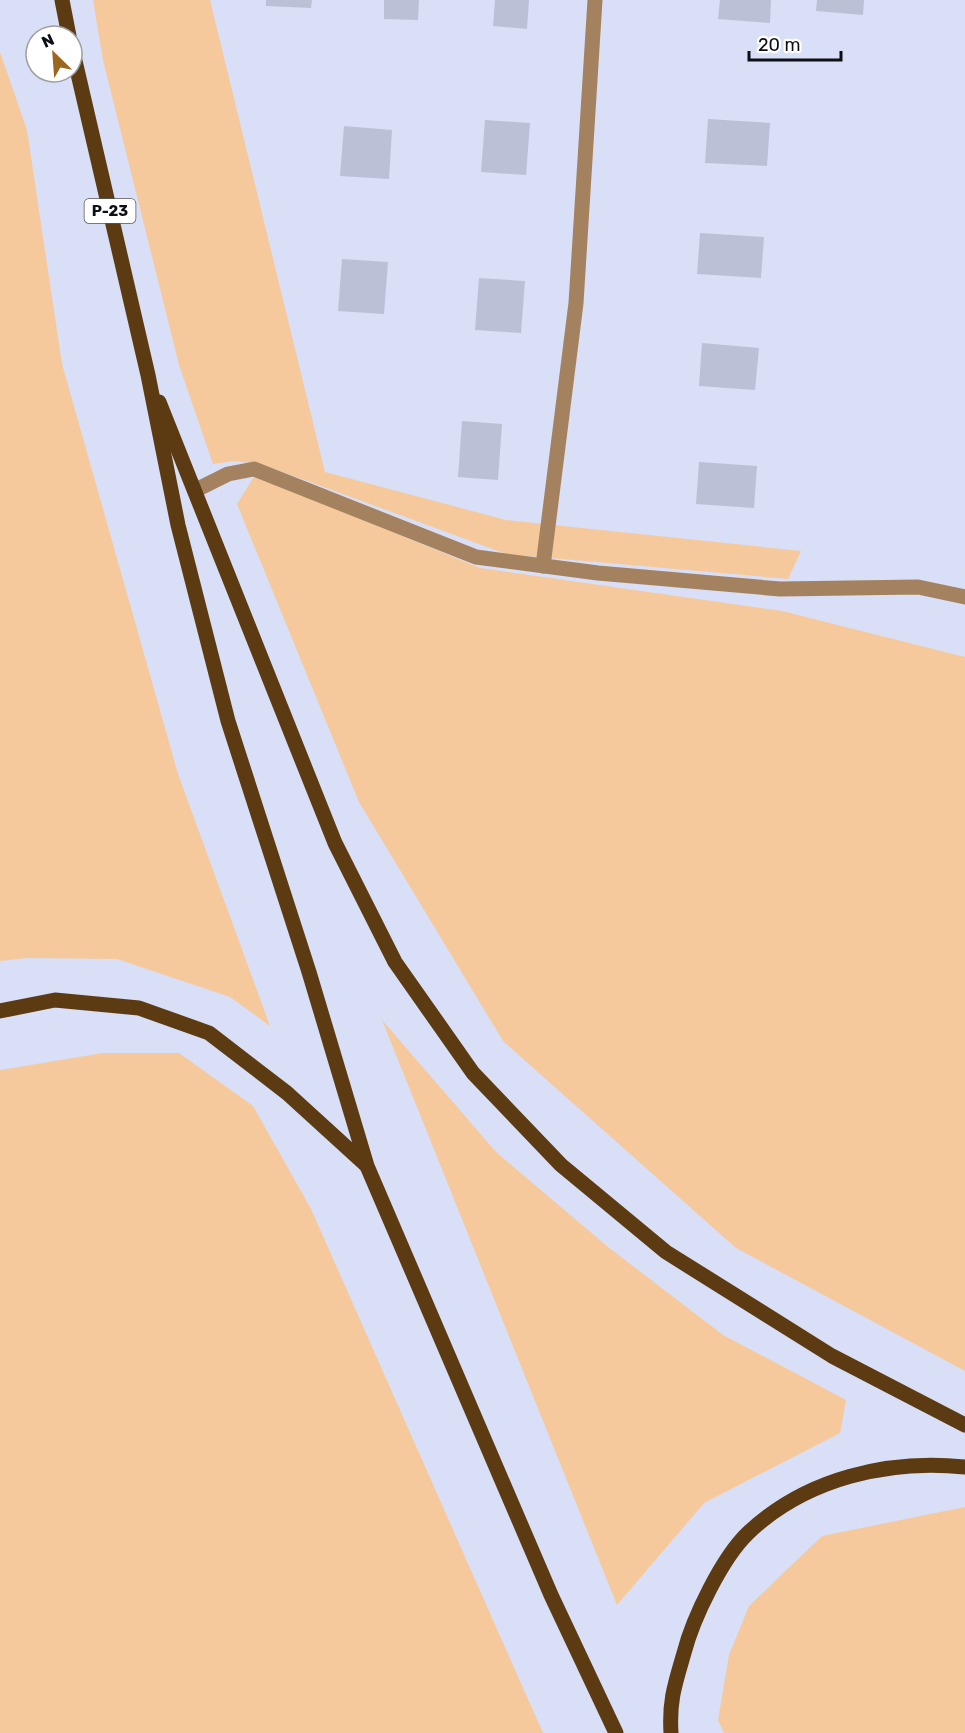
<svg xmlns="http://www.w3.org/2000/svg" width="965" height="1733" viewBox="0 0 965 1733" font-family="Rubik,sans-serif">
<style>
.green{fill:#f5c99c}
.building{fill:#bac1d7}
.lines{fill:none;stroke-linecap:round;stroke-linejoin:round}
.minor{stroke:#a4825f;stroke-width:15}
.major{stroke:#5d3b12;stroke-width:15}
.labels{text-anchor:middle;stroke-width:5;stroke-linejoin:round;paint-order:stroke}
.shield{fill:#fff;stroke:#55575c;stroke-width:1.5}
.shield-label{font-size:15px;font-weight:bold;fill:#0c0f16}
</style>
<rect width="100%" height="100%" fill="#d8dff6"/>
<g class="green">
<polygon points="93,0 210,0 325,472 506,520 801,551 788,579 506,554 261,464 234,461 213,464 179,365 103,60"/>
<polygon points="0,52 27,130 62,364 178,774 270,1026 230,997 117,959 27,958 0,961"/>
<polygon points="255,475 480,568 782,611 965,657 965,1371 736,1248 503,1041 359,802 237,504"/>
<polygon points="382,1020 496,1152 608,1247 723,1335 846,1400 840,1433 704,1503 617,1605"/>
<polygon points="103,1053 179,1053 253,1106 311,1209 543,1733 0,1733 0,1070"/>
<polygon points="965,1507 965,1733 724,1733 718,1720 729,1655 749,1606 822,1536"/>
</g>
<g class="building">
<polygon points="266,0 312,0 311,8 266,6"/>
<polygon points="384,0 419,0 418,20 384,19"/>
<polygon points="495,0 529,0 527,29 493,26"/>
<polygon points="720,0 771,0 770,23 718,19"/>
<polygon points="817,0 864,0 863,15 816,11"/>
<polygon points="708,119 770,123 767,166 705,163"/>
<polygon points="485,120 530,123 526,175 481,172"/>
<polygon points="344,126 392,130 389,179 340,176"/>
<polygon points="700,233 764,237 761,278 697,274"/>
<polygon points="342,259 388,262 384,314 338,311"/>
<polygon points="479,278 525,281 521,333 475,330"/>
<polygon points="702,343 759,348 755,390 699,386"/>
<polygon points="462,421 502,424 498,480 458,477"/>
<polygon points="699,462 757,466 754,508 696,504"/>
</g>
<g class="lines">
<g class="minor">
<polyline points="196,490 228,474 254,469 476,557 598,573 780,589 918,587 965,597"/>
<polyline points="543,566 576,303 595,0"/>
</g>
<g class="major">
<polyline points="62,0 69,36"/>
<polyline points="72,48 148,375 178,525 228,721 309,972 367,1166 551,1595 616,1733"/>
<polyline points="159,402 335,843 395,962 473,1073 561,1165 666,1252 832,1356 965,1425"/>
<polyline points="0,1011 55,1000 139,1008 209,1033 287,1093 366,1165"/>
<path d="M671 1733C669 1700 675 1684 684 1653 693 1618 722 1558 748 1533 806 1478 889 1459 965 1467"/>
</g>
</g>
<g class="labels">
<rect class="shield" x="84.5" y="199" width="51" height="24" rx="4.5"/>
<g class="shield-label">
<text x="110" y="216">Р-23</text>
</g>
</g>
<g transform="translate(54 54) rotate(335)"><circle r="28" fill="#ffffff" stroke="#9e9fa2" stroke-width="1.5"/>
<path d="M0-4.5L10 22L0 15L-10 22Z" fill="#9c6520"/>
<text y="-9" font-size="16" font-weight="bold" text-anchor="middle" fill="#0c0f16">N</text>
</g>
<path d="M749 51v9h92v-9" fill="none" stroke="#0c0f16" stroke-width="3"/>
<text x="758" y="51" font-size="18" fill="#0c0f16" stroke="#ffffff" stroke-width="4.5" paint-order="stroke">20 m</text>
</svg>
